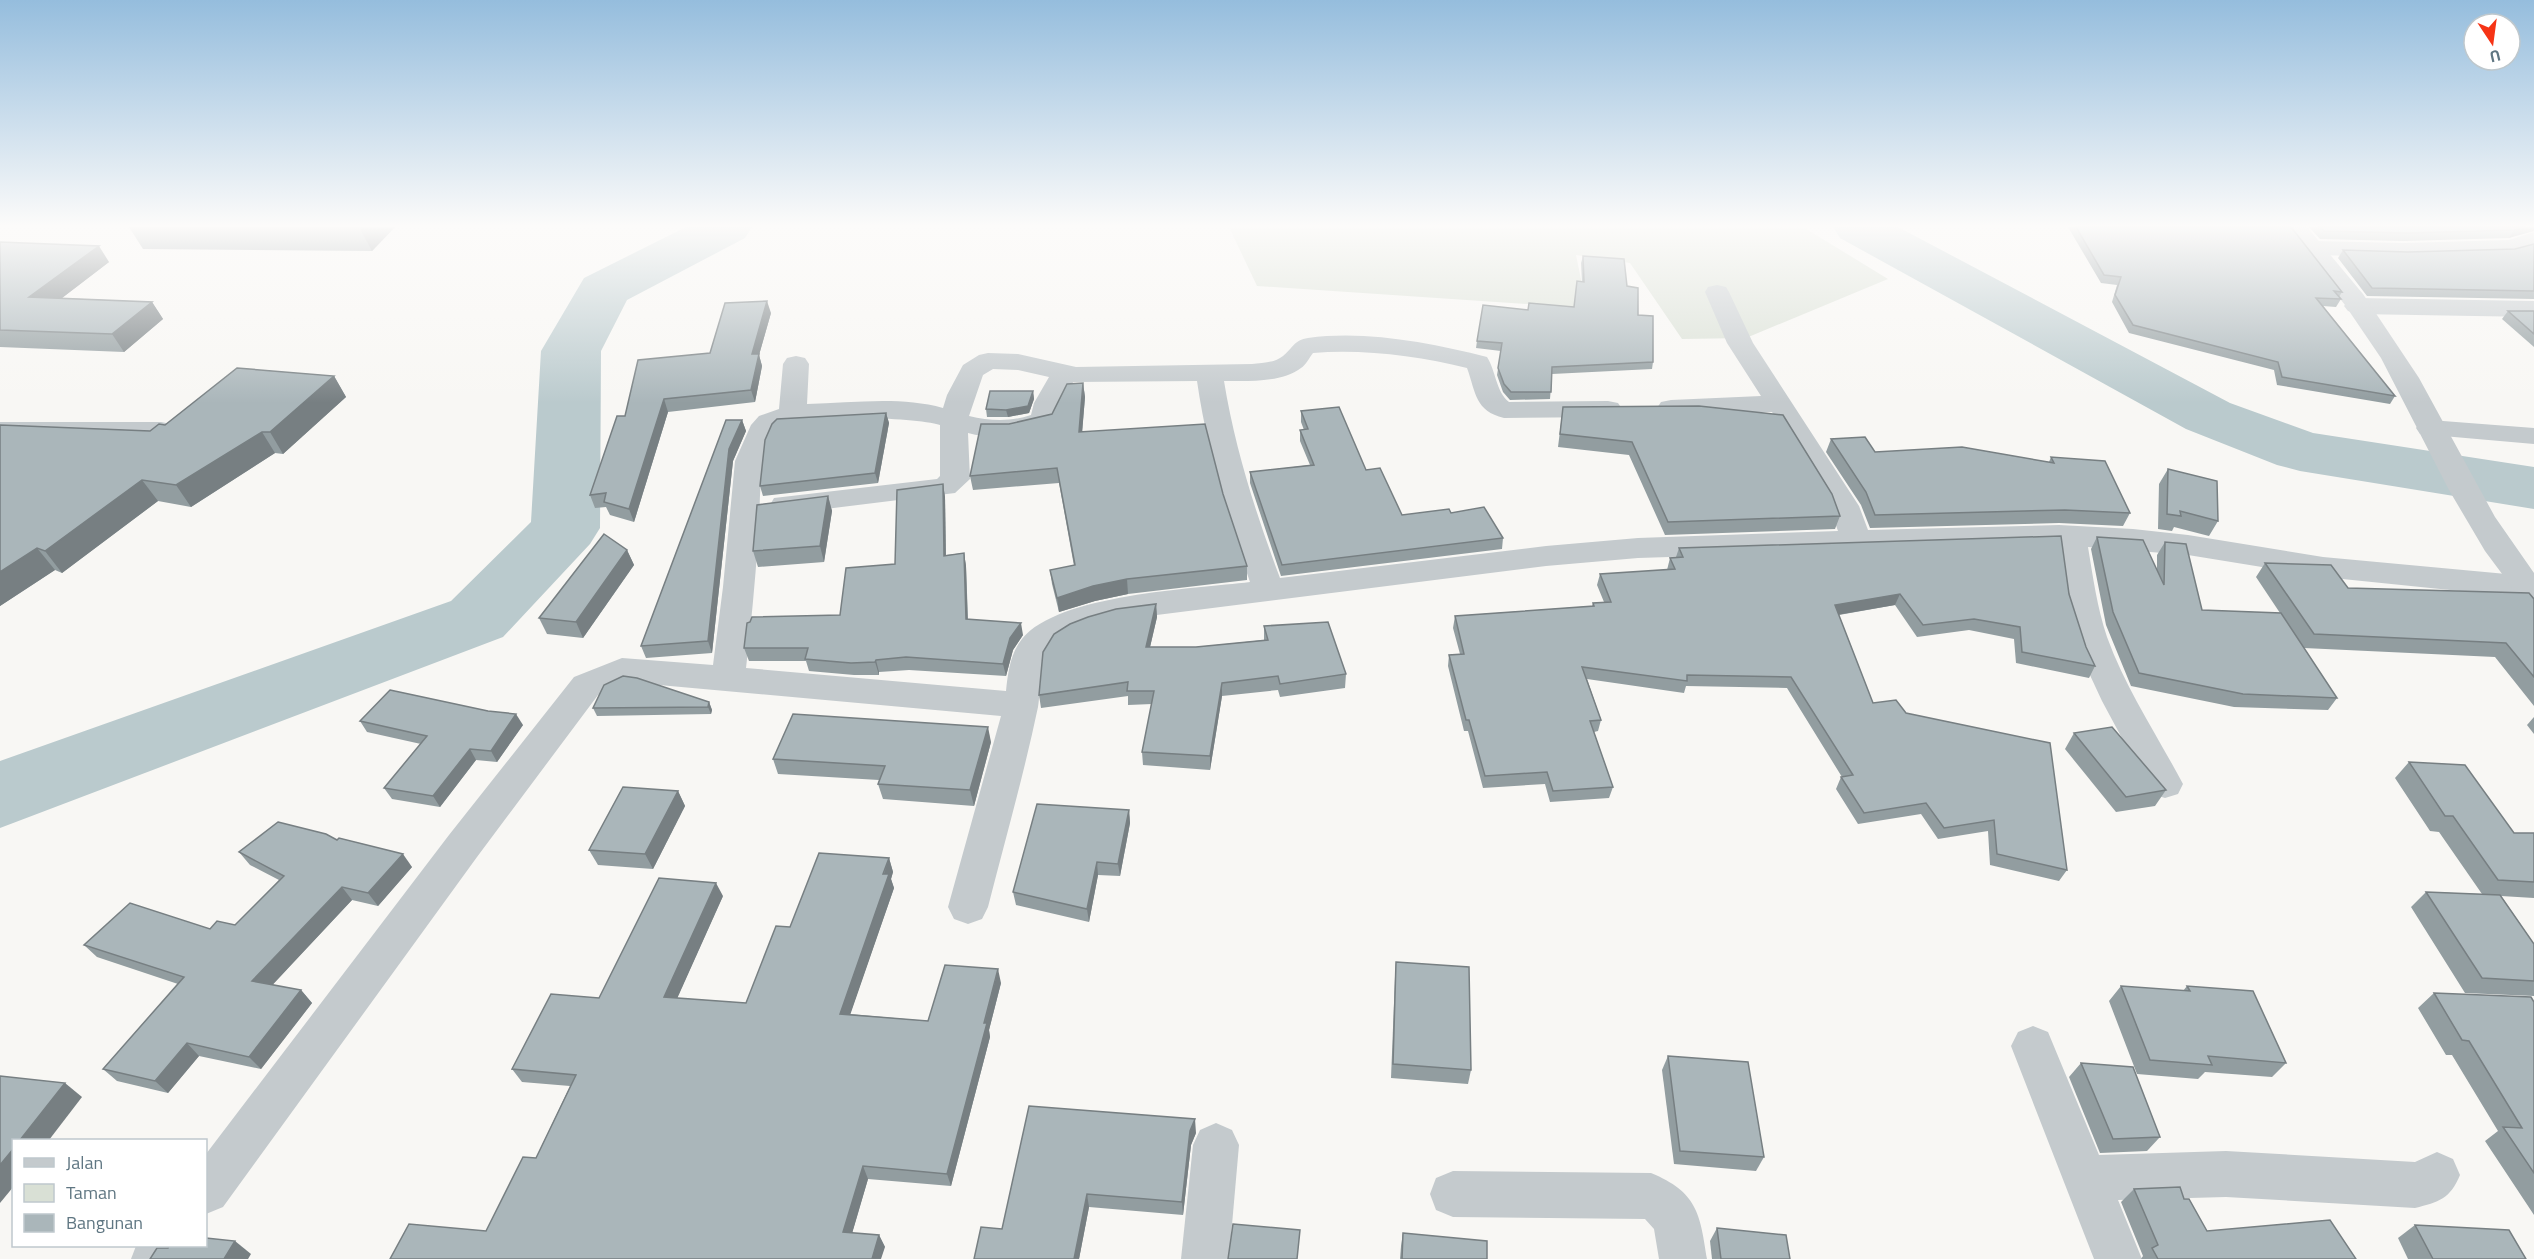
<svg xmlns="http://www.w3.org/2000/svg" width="2534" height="1259" viewBox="0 0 2534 1259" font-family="'Titillium Web',sans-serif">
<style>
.green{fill:#d9e0d5}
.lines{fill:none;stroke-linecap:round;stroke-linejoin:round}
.river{fill:#bacacd;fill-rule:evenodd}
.minor{fill:#c4cacd;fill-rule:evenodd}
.tertiary{fill:#c4cacd;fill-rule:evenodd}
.wall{fill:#929da0}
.shaded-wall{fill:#777f82}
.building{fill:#aab6ba;stroke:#777f82;stroke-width:1.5}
</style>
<rect width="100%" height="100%" fill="#f8f7f4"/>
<polygon class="green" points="1229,227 1803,227 1888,279 1746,338 1682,339 1630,263 1576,255 1587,308 1257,286"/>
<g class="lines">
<g class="river">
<polygon points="686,227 752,227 745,238 627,300 601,351 600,528 590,544 503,637 0,828 0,761 451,601 531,522 541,351 584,278"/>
<polygon points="1833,227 1898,227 2230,403 2313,433 2534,467 2534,509 2300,471 2277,465 2186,429 1840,238"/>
</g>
<g class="minor">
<polygon points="2534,232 2534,249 2509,254 2403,257 2314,255 2306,253 2302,248 2306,243 2314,241 2403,243 2509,240"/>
<path d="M1717 285 1726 287 1729 292 1753 343 1859 506 1868 530 2059 525 2133 529 2188 535 2323 557 2528 576 2534 578V596L2528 598 2323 577 2188 555 2088 547C2093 577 2097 607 2107 637 2126 689 2157 735 2183 784L2178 794 2165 798 2152 794 2102 701 2082 658 2065 605 2057 545 1638 558 1546 566 1117 620C1094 627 1064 632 1048 653 1038 667 1041 691 1038 707 1024 774 1005 840 988 907L982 919 968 924 954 919 948 907 1001 716 626 682 598 695 477 857 223 1207 206 1214V1154L449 835 574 677 622 658 713 665 723 587 735 461 751 425 759 416 779 409 783 364 787 358 796 356 805 358 809 364 807 404C852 403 900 396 943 408L947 395 963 365 979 355 988 353 1018 354 1076 367 1252 364C1262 363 1274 363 1283 356 1293 348 1294 340 1308 338 1366 330 1431 343 1487 357 1496 371 1496 392 1509 402L1608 401 1618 403 1622 409 1618 415 1608 417 1504 418C1475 411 1476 393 1467 368 1418 356 1364 349 1313 353 1309 358 1306 365 1301 368 1281 383 1247 381 1224 381 1235 449 1256 514 1280 578L1546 546 1638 538 1838 531 1829 506 1772 412 1671 416 1661 414 1657 408 1661 402 1671 400 1761 396 1727 343 1705 292 1708 287ZM993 369 1018 370 1049 377 1034 403 1031 415C1010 422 990 421 969 416L983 375ZM1197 381C1207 450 1227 516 1250 582 1194 589 1058 594 1022 639 1010 654 1008 673 1006 691L746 668C751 625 755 583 758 540 760 515 759 488 763 462 765 454 771 435 778 429 797 413 914 417 940 425V476L937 479 774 498 770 505 774 512 785 514 955 493 970 479 968 433C997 441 1025 435 1053 426L1073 382Z"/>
<polygon points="2357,298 2534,301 2534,317 2357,314 2348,311 2344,306 2348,301"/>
<polygon points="2430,420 2534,428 2534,444 2420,434 2416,428 2420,422"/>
<polygon points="0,422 161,422 171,424 175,430 171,436 161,438 0,438"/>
<path d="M2033 1026 2048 1032 2099 1155 2226 1151 2415 1162 2437 1152 2453 1159 2460 1175C2450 1199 2439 1202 2415 1208L2226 1197 2118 1200 2142 1259H2094L2011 1046 2018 1032Z"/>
<polygon points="1216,1123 1232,1130 1239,1145 1229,1259 1181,1259 1193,1145 1200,1130"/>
<path d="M1453 1171 1651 1173C1697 1192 1700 1213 1707 1259H1659L1654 1229 1645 1219 1453 1217 1436 1210 1430 1194 1436 1178Z"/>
<polygon points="136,1246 189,1246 184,1259 131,1259"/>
</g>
<polygon class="tertiary" points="2284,227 2307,227 2363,294 2419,378 2495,517 2534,573 2534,605 2523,602 2485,551 2449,490 2381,358 2345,305"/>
</g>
<g class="wall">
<polygon points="129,227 395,227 372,251 143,249"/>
<polygon points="2068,227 2291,227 2342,292 2339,297 2341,299 2336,307 2323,306 2395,396 2390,404 2277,385 2274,370 2129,333 2112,302 2117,285 2101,283"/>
<polygon points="2309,227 2534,227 2509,238 2403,241 2320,239"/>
<polygon points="0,242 109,262 62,298 152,302 163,319 124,352 0,347"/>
<polygon points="2534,244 2534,299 2367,296 2338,258 2343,250 2408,252 2515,249"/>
<polygon points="1583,256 1627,286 1638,315 1653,362 1652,369 1552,374 1550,399 1510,400 1503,392 1497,375 1501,351 1476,348 1477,341 1574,307 1576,289 1582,282 1581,263"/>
<polygon points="2508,311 2534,311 2534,347 2502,319"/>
<polygon points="771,313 759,355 762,366 755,402 668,412 634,522 610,515 606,507 595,508 590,495 625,416"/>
<polygon points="334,376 346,397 283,454 275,453 191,507 158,501 62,573 55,570 0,606 0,425 150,431 165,425"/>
<polygon points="1083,383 1085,397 1082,432 1223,494 1247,566 1247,580 1128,594 1095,601 1059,612 1052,584 1050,570 1074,566 1059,483 973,490 970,476 1009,424 1052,414"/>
<polygon points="1033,391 1034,399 1029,413 1008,417 987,417 986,409"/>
<polygon points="1563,407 1840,516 1835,529 1665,535 1629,455 1558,447"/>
<polygon points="1301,411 1366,470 1402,515 1451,513 1503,538 1502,549 1281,576 1250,483 1250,472 1310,465 1300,441 1300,430 1304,430 1301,422"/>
<polygon points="886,413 889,423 878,483 763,496 760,486"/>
<polygon points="742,420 746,431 733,461 712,653 646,658 641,646"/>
<polygon points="1831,439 1875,452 2049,462 2051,457 2130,513 2123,526 2059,523 1870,528 1861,505 1826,452"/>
<polygon points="2168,469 2218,521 2209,536 2174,527 2172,531 2158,529 2159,484"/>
<polygon points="943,484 945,497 946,555 964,553 966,566 968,619 1023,635 1013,650 1006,676 909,670 879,672 879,675 854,675 809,671 806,661 749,661 744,648 840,615 895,564"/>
<polygon points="828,496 832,511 824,562 758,567 753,551"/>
<polygon points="2097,537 2157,570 2157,555 2165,542 2202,610 2280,613 2256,577 2265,563 2348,588 2534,599 2534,706 2495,657 2304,648 2337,698 2328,710 2234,707 2131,686 2106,625 2091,549"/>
<polygon points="1679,548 2069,594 2086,647 2095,666 2089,678 2016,663 2014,639 1969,630 1917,637 1895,605 1839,615 1873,703 1906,713 2067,870 2059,881 1990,865 1988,831 1938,839 1921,814 1858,824 1836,789 1841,777 1842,777 1787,688 1686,686 1684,693 1587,679 1601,720 1598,731 1594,732 1613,787 1609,798 1550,802 1545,784 1483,788 1468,731 1464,731 1448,666 1449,655 1460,654 1453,628 1455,616 1592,606 1593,603 1604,602 1597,585 1600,574 1667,570 1670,558 1676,557"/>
<polygon points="627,550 634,565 583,638 547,634 539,618"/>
<polygon points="1156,604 1157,617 1150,647 1196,647 1264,640 1264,626 1346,674 1345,688 1280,697 1278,690 1222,696 1210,770 1143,765 1142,752 1152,704 1128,705 1128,696 1041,708 1039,695"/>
<polygon points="709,702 712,710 711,714 597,716 593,708"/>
<polygon points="2534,717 2534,734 2527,725"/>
<polygon points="360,721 523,725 497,762 476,760 440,807 392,799 384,788 421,744 367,732"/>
<polygon points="2074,733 2166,790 2155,806 2116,812 2065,749"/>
<polygon points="991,742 974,806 883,799 878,784 879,780 778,774 773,759"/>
<polygon points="2409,762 2514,833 2534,833 2534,898 2501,896 2534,944 2534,996 2465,993 2411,907 2426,892 2482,894 2439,832 2430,831 2395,778"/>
<polygon points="678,791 685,806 653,869 598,865 589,850"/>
<polygon points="1129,810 1130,823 1120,876 1098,875 1089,922 1016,905 1013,892"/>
<polygon points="337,840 412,867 378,906 352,900 272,985 301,990 312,1003 261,1069 199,1056 168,1093 117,1081 103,1069 178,984 97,957 84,945 235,925 279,880 250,865 239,852"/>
<polygon points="889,858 893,872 891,879 894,888 850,1014 928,1021 1001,983 989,1030 990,1037 951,1186 868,1179 852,1233 879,1235 885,1247 486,1231 536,1158 570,1086 522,1082 512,1069 723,896 677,998 746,1003 790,927"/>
<polygon points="1396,962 1471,1070 1468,1084 1391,1078 1395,977"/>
<polygon points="2121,986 2183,991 2187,986 2286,1063 2272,1077 2205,1072 2198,1079 2137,1074 2109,1001"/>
<polygon points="2434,993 2534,1002 2534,1215 2485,1141 2498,1131 2452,1055 2446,1055 2418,1008"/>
<polygon points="1668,1056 1764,1157 1756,1171 1674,1164 1662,1070"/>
<polygon points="2081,1063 2160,1137 2147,1151 2100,1153 2069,1077"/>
<polygon points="1196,1133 1191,1145 1183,1215 1089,1207 1079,1259 974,1259 1002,1229"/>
<polygon points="2134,1189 2184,1199 2207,1231 2356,1259 2141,1259 2143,1256 2121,1202"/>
<polygon points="2415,1225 2526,1259 2408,1259 2398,1238"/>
<polygon points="1717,1228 1790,1259 1712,1259 1710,1241"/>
<polygon points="1403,1233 1487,1259 1400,1259 1401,1246"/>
</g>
<g class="shaded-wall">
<polygon points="359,227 395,227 372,251"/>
<polygon points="2526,227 2534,227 2534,231 2509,238 2514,230"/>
<polygon points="99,246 109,262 41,314 29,297"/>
<polygon points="767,301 771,313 759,355 762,366 755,402 751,390 752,354"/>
<polygon points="152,302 163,319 124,352 112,334"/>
<polygon points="334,376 346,397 283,454 270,432"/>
<polygon points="1083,383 1085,397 1081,446 1079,432"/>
<polygon points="1033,391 1034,399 1029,413 1008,417 1006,410"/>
<polygon points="664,399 668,412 634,522 629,509"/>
<polygon points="886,413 889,423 878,483 875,473"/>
<polygon points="742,420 746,431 733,461 712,653 708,641 729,449"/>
<polygon points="262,432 275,453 191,507 176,485"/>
<polygon points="142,480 158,501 62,573 45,551"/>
<polygon points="943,484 945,497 946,568 944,556"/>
<polygon points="828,496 832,511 824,562 820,546"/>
<polygon points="37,548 55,570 0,606 0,572"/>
<polygon points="627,550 634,565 583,638 576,622"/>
<polygon points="964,553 966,566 968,631 966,619"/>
<polygon points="1127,579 1128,594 1095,601 1059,612 1057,598 1093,586"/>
<polygon points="1900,594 1895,605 1831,616 1835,605"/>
<polygon points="1156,604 1157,617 1147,660 1146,647"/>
<polygon points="1021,623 1023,635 1013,650 1006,676 1003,664 1010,638"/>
<polygon points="876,660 879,672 879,675 875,662"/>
<polygon points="1222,683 1222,696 1210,770 1210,756"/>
<polygon points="709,702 712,710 711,714 708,707"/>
<polygon points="516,714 523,725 497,762 491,751"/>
<polygon points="988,727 991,742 974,806 970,790"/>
<polygon points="470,749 476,760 440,807 433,796"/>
<polygon points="678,791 685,806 653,869 645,854"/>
<polygon points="1129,810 1130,823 1120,876 1118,864"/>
<polygon points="403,854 412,867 378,906 368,893"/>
<polygon points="889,858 893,872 891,879 894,888 846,1027 840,1014"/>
<polygon points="1097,862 1098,875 1089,922 1087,909"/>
<polygon points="716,883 723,896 672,1010 664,997"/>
<polygon points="342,887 352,900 264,994 252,981"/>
<polygon points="998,969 1001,983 989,1030 990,1037 951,1186 947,1174"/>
<polygon points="301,990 312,1003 261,1069 249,1057"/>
<polygon points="187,1043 199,1056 168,1093 155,1081"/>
<polygon points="65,1083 82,1097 49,1140 20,1140"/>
<polygon points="1195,1119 1196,1133 1191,1145 1183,1215 1182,1202 1190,1131"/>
<polygon points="14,1148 14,1186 0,1203 0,1165"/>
<polygon points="863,1166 868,1179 849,1244 843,1232"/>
<polygon points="1087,1194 1089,1207 1079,1259 1074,1259"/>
<polygon points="879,1235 885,1247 881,1259 872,1259"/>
<polygon points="235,1241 251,1254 248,1259 224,1259"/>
</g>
<g class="building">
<polygon points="2076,227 2291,227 2342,292 2334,291 2341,299 2316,298 2395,396 2282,377 2278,362 2133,325 2115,295 2121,277 2104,275"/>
<polygon points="2320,227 2526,227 2514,230 2408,233 2324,231"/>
<polygon points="0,242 99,246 29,297 152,302 112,334 0,330"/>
<polygon points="2534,244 2534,291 2372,288 2343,250 2408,252 2515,249"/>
<polygon points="1583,256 1624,259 1627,286 1638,288 1638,315 1653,316 1653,362 1552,367 1551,392 1511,392 1504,384 1498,368 1502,343 1477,341 1483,305 1528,310 1529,303 1574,307 1577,281 1584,282"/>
<polygon points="767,301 752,354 759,354 751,390 664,399 629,509 604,502 606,493 590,495 617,416 625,416 638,360 710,353 725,303"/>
<polygon points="2508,311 2534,311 2534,334"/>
<polygon points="237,368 334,376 270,432 262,432 176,485 142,480 45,551 37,548 0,572 0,425 150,431 159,424 165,425"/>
<polygon points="1083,383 1079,432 1205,424 1223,494 1247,566 1127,579 1093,586 1057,598 1050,570 1075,565 1057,468 970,476 981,424 1009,424 1052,414 1067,384"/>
<polygon points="990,391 1033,391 1028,406 1006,410 986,409"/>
<polygon points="1699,406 1783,415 1832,494 1840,516 1668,522 1632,442 1560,434 1563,407"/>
<polygon points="1339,407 1366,470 1380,468 1402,515 1449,509 1451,513 1484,507 1503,538 1282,565 1250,472 1314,465 1300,430 1308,429 1301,411"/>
<polygon points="886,413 875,473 760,486 765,440 772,424 777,419"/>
<polygon points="726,420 742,420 729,449 708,641 641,646"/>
<polygon points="1865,437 1875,452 1962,447 2054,463 2051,457 2105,461 2130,513 2065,510 1875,515 1866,492 1831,439"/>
<polygon points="2168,469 2217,481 2218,521 2180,511 2181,516 2167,514"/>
<polygon points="943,484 944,556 964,553 966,619 1021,623 1010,638 1003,664 906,657 876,660 875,662 851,663 805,659 808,648 744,648 747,623 750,622 752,617 840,615 846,568 895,564 897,490"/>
<polygon points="828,496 820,546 753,551 757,505"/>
<polygon points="604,534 627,550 576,622 539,618"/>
<polygon points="2061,536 2069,594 2086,647 2095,666 2022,652 2020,627 1974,619 1923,625 1900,594 1835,605 1873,703 1896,700 1906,713 2050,743 2067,870 1997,854 1994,820 1944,828 1926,803 1864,813 1841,777 1853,775 1791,677 1687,675 1687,681 1582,667 1601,720 1590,721 1613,787 1553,791 1547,772 1485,776 1469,720 1466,720 1449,655 1464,654 1455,616 1594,606 1593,603 1611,602 1600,574 1675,569 1670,558 1683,557 1679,548"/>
<polygon points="2097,537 2143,540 2164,585 2165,542 2186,544 2202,610 2281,613 2337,698 2243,694 2139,673 2113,612"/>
<polygon points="2265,563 2331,565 2348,588 2529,593 2534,599 2534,677 2506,643 2314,634"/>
<polygon points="1156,604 1146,647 1196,647 1268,640 1264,626 1328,622 1346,674 1280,684 1278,676 1222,683 1210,756 1142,752 1154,691 1127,691 1128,682 1039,695 1043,652 1054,634 1070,624 1088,617 1116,609"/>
<polygon points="623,676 637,678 709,702 708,707 593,708 604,685"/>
<polygon points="390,690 488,711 516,714 491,751 470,749 433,796 384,788 427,736 360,721"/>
<polygon points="793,714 988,727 970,790 878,784 885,766 773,759"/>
<polygon points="2112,727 2166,790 2126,797 2074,733"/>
<polygon points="2409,762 2465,765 2514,833 2534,833 2534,882 2498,880 2453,816 2445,816"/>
<polygon points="623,787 678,791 645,854 589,850"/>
<polygon points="1037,804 1129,810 1118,864 1097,862 1087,909 1013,892"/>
<polygon points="278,822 326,834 337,840 339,838 403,854 368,893 342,887 252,981 301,990 249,1057 187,1043 155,1081 103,1069 184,977 84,945 130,903 210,929 217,921 235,925 284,876 239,852"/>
<polygon points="819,853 889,858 883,874 889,874 840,1014 928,1021 945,965 998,969 984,1023 987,1023 947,1174 863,1166 843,1232 879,1235 872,1259 390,1259 409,1224 486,1231 523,1157 536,1158 576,1075 512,1069 551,994 599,998 659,878 716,883 664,997 746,1003 776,926 790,927"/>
<polygon points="2426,892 2500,895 2534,944 2534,981 2482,978"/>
<polygon points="1396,962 1469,967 1471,1070 1393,1064"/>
<polygon points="2121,986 2190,991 2187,986 2253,991 2286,1063 2208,1056 2212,1065 2150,1060"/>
<polygon points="2434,993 2531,997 2534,1002 2534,1173 2503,1127 2522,1128 2469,1041 2462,1040"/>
<polygon points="1668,1056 1748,1062 1764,1157 1680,1151"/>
<polygon points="2081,1063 2133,1067 2160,1137 2113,1139"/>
<polygon points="0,1076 65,1083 20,1140 14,1140 14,1148 0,1165"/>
<polygon points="1029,1106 1195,1119 1190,1131 1182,1202 1087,1194 1074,1259 974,1259 981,1227 1002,1229"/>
<polygon points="2180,1187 2184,1199 2189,1199 2207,1231 2330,1220 2356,1259 2158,1259 2152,1248 2158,1245 2134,1189"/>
<polygon points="1233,1224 1300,1230 1297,1259 1228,1259"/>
<polygon points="2415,1225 2509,1230 2526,1259 2433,1259"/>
<polygon points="1717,1228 1786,1235 1790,1259 1721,1259"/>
<polygon points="1403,1233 1487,1241 1487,1259 1402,1259"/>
<polygon points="206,1238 235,1241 224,1259 150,1259 157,1248 168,1248 169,1245 206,1245"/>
</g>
<linearGradient id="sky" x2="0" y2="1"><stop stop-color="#95bddd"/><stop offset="0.56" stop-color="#fcfbfa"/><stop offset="1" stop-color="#fcfbfa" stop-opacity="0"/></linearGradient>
<rect width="2534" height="403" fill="url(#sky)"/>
<rect x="12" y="1139" width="195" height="108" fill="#ffffff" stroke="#bfc8cd" stroke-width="1.5"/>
<rect x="24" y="1158" width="30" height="9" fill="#c4cacd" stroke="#bfc8cd" stroke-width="1.5"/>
<text x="66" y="1169" font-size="18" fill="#5f7682">Jalan</text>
<rect x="24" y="1184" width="30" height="18" fill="#d9e0d5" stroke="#bfc8cd" stroke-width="1.5"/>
<text x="66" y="1199" font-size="18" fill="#5f7682">Taman</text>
<rect x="24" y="1214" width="30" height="18" fill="#aab6ba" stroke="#bfc8cd" stroke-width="1.5"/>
<text x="66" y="1229" font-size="18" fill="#5f7682">Bangunan</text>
<g transform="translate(2492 42) rotate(167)"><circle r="28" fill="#ffffff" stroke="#bfc8cd" stroke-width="1.5"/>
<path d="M0-4.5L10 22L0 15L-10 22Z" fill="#f63416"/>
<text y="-9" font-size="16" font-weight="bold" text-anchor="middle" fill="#5f7682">U</text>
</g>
</svg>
